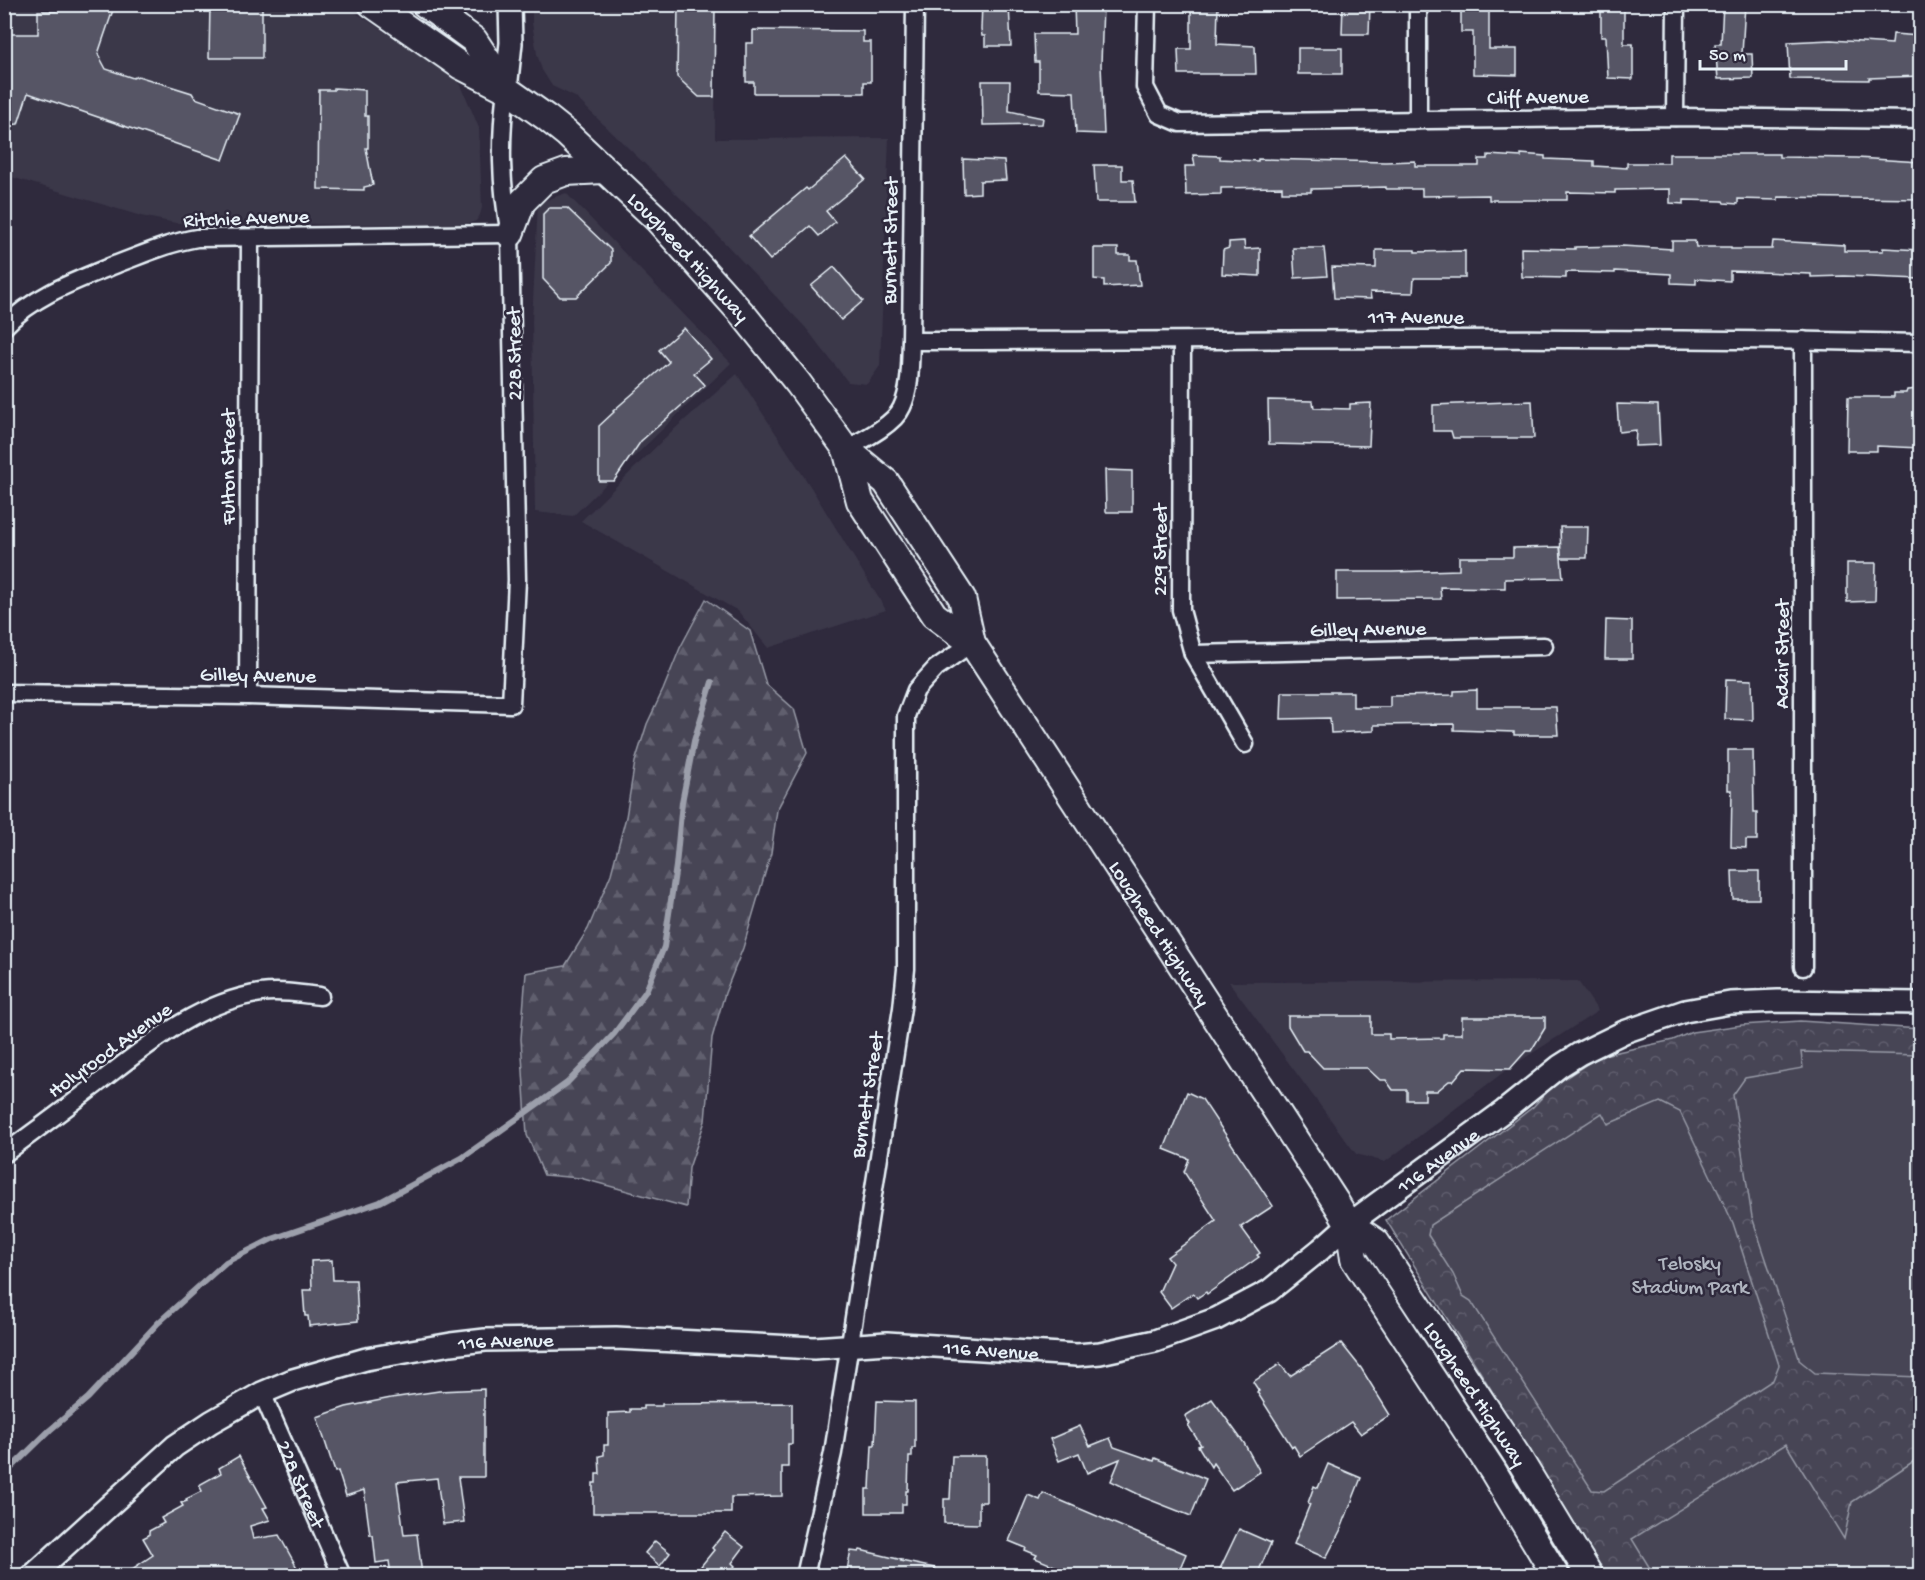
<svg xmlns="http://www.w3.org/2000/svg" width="1925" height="1580" viewBox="0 0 1925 1580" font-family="'Gochi Hand',sans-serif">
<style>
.built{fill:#3b3749}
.forest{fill:url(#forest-firs);stroke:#979aa6;stroke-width:1.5}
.park{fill:url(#park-crowns);stroke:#979aa6;stroke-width:1.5}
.pitch{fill:#464455;stroke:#979aa6;stroke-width:1.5}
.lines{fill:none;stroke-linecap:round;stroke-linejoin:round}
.stream{stroke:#9c9fab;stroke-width:6}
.building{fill:#575565;stroke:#e8f1f8;stroke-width:1.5}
.minor-casing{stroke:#e8f1f8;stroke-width:21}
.tertiary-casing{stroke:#e8f1f8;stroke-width:26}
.primary-casing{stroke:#e8f1f8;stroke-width:30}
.minor{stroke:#2f2a3d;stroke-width:16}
.tertiary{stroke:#2f2a3d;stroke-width:21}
.primary{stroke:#2f2a3d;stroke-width:26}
.labels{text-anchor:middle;stroke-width:5;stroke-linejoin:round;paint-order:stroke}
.street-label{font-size:21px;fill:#e8f1f8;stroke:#2f2a3d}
.park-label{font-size:21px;fill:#afb4bf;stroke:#2f2a3d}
</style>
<defs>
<pattern id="forest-firs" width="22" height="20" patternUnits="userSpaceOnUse" patternTransform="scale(1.5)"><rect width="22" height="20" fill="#464455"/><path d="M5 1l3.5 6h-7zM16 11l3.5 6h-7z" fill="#615f6e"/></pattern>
<pattern id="park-crowns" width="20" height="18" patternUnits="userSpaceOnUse" patternTransform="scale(1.5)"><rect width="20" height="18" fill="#464455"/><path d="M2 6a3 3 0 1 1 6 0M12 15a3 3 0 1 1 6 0" fill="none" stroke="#615f6e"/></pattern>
</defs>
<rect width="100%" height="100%" fill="#2f2a3d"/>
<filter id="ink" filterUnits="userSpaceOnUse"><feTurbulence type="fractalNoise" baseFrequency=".0167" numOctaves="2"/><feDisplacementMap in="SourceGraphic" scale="12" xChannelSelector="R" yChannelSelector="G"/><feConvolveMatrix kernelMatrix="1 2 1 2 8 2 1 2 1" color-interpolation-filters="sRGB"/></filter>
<g filter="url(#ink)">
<g class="built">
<polygon points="4,5 344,5 441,69 455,79 461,85 479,128 482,208 480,215 476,221 465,225 176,223 141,216 5,175"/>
<polygon points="532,5 716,5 715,139 889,138 880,366 867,384 848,382 805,327 699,216 575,97 552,86 542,70 537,54 532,23"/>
<polygon points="566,193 731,363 573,516 535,512 532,321 538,203"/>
<polygon points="737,374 812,489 886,610 768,648 738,611 581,521 671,432"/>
<polygon points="1578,981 1598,1011 1509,1068 1385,1162 1356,1154 1229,982"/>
</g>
<polygon class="forest" points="706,599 750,631 766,684 794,709 807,753 777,810 771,853 743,948 725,993 712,1038 705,1121 689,1168 686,1207 580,1178 544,1175 527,1135 521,1039 526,973 565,966 588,929 611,874 626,817 635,762 647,724 663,690 680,648"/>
<polygon class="park" points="1800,1021 1920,1029 1920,1575 1606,1575 1386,1220 1533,1107 1553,1086 1599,1056 1673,1040 1692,1032 1742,1025"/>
<g class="pitch">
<polygon points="1801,1052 1920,1055 1920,1377 1815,1373 1799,1360 1799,1358 1752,1217 1733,1095 1745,1078 1803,1068"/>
<polygon points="1660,1102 1680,1112 1733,1223 1779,1365 1773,1380 1604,1491 1592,1490 1471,1301 1463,1296 1453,1274 1428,1235 1430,1225 1602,1113 1608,1124"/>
<polygon points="1786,1444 1844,1539 1852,1502 1920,1457 1920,1575 1654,1575 1632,1539"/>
</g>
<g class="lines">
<polyline class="stream" points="4,1475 50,1430 88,1398 158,1323 226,1262 272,1239 380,1202 462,1158 567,1083 614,1034 646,991 664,947 676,866 682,802 694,741 712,682"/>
</g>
<g class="building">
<polygon points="58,4 115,4 98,54 106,69 133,78 138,76 192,93 195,98 240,114 223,160 28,93 18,124 4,125 4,34 38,34 38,11 56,11"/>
<polygon points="210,4 262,4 262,58 209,58"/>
<polygon points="678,4 715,4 714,97 699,97 677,77"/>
<polygon points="982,4 1009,4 1011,46 985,46 985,36 982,36 981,29"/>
<polygon points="1074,4 1103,4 1101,65 1104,134 1076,133 1074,92 1039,91 1039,62 1035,62 1034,34 1075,34"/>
<polygon points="1191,4 1218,4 1217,44 1255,46 1256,74 1179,74 1178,49 1191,49"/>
<polygon points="1343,4 1370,4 1369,34 1342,34"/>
<polygon points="1461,4 1489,4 1489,49 1517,49 1517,75 1473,74 1473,32 1461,32"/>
<polygon points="1601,4 1624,4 1624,44 1633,44 1633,79 1608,78 1606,37 1601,37"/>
<polygon points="1723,4 1745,4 1742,54 1752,54 1753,78 1718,79 1715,44 1721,44"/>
<polygon points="753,30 863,31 863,42 871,42 871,82 864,82 864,93 754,93 754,82 746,82 746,43 753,43"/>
<polygon points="1893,34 1920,36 1920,76 1869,78 1869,80 1790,79 1788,42 1831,40 1892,44"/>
<rect x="1298" y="48" width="44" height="26"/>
<polygon points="982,81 1010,81 1009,111 1043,118 1042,124 983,125"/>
<polygon points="334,88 365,90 365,116 368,116 368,148 366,148 373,185 364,187 364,190 318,189 319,90 334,90"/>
<polygon points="1521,154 1545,156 1545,159 1594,161 1594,166 1627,168 1627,163 1669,163 1669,154 1779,154 1779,157 1857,158 1920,162 1920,199 1778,197 1778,200 1738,199 1738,204 1724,203 1723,201 1684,200 1684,204 1670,203 1670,189 1615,190 1615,193 1567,192 1567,200 1489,200 1489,195 1422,196 1422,189 1386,189 1386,187 1311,189 1311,192 1282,192 1282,187 1221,188 1221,194 1186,195 1185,166 1195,166 1193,155 1220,156 1220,159 1258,161 1258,159 1385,162 1415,161 1415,166 1479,166 1479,159 1488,159 1488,155 1521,157"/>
<polygon points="846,158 865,179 826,211 835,222 819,236 810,226 770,260 749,236 806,188 808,190"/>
<polygon points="963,159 1004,161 1006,180 980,181 980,193 964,194"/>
<polygon points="1094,165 1122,165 1122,180 1133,180 1135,202 1096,202"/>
<polygon points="549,208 567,208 611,250 611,263 576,297 560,297 543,279 543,214"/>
<polygon points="1244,241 1245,249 1260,248 1260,276 1222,274 1223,250 1229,248 1229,242"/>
<polygon points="1672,241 1695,241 1696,247 1731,247 1731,249 1772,249 1773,241 1844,245 1844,251 1883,251 1883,248 1920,250 1920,279 1844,276 1811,277 1811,274 1730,271 1730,281 1696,279 1696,284 1671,283 1671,274 1615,271 1615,273 1566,272 1566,278 1522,277 1521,248 1575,249 1575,247 1622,246 1672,249"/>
<polygon points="1094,248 1118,248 1118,255 1130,255 1130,260 1137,260 1140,285 1104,287 1104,280 1094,279"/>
<polygon points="1293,248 1324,248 1327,276 1295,278"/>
<polygon points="1376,250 1415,250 1415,252 1465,251 1465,278 1414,278 1413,293 1370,292 1371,299 1334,298 1332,267 1376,268"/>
<polygon points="834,267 863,301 841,320 811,286"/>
<polygon points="684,328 711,359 694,373 705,385 641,441 614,481 599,481 599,426 614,412 613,411 669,362 659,350"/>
<polygon points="1920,389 1920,448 1877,446 1877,451 1847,451 1848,397 1894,397 1894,393 1906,393 1907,390"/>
<polygon points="1268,400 1313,401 1314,408 1350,409 1350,404 1371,403 1369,446 1269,444"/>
<polygon points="1532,401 1534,438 1453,438 1451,431 1433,431 1433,405"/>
<polygon points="1617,404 1658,405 1660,445 1635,446 1636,430 1619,432"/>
<polygon points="1105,470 1132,471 1132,512 1106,512"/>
<polygon points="1560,527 1588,527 1587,558 1561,558"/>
<polygon points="1560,547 1563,578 1505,579 1505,588 1440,587 1441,599 1337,600 1337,572 1392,572 1459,570 1459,557 1513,557 1513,548"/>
<polygon points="1847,563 1876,563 1875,601 1847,602"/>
<polygon points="1606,620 1632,621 1632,659 1605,659"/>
<polygon points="1726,679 1752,680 1753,720 1725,719"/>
<polygon points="1477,690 1477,707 1556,707 1558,735 1514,735 1514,732 1454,730 1454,724 1374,725 1374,731 1331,733 1330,718 1281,719 1282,692 1353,692 1353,707 1390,707 1390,696 1454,695 1454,691"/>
<polygon points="1728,750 1753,750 1754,812 1757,812 1757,840 1746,840 1746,848 1731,847 1732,790 1728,790"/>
<polygon points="1732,871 1759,871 1759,899 1733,899"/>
<polygon points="1288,1016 1371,1016 1371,1034 1389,1034 1389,1039 1443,1038 1443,1034 1462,1034 1462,1017 1545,1017 1545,1028 1531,1051 1526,1051 1510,1069 1464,1068 1453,1081 1449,1081 1437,1091 1425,1091 1425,1100 1407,1100 1407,1090 1393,1090 1386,1080 1380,1080 1367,1068 1323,1068 1307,1051 1303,1051 1288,1026"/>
<polygon points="1187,1092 1202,1099 1273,1206 1241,1227 1260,1253 1257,1255 1259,1257 1207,1294 1206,1292 1197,1298 1193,1293 1171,1308 1159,1292 1172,1263 1167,1257 1216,1221 1184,1172 1189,1159 1164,1149"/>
<polygon points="332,1260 333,1280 356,1280 358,1321 309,1326 308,1316 305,1316 303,1290 312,1290 311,1261"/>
<polygon points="1341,1343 1361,1368 1390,1415 1361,1434 1351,1422 1300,1456 1294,1446 1292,1447 1257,1392 1259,1391 1253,1382 1280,1364 1290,1376"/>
<polygon points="484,1389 484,1477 458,1477 464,1522 443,1524 437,1478 397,1482 404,1535 417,1534 422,1575 391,1575 389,1561 376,1563 373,1535 370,1535 364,1490 346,1496 338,1471 335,1472 317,1417 346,1407 391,1398 439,1391"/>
<polygon points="1212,1399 1244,1443 1260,1472 1232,1490 1213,1463 1211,1467 1198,1446 1201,1445 1188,1425 1190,1424 1185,1416"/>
<polygon points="877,1401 915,1402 915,1448 912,1448 912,1457 909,1457 908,1491 906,1491 906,1504 902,1504 902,1513 866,1513 866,1489 870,1489 872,1445 875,1445"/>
<polygon points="792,1403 792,1444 788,1444 788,1467 782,1467 782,1496 731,1497 731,1513 593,1513 593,1483 596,1483 596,1474 600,1474 599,1456 604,1455 604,1445 608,1445 608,1413 630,1412 630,1409 643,1409 643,1406 662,1406 662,1404"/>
<polygon points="1080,1426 1090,1446 1110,1438 1114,1447 1154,1461 1155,1458 1206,1479 1191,1516 1140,1496 1140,1495 1111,1481 1120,1459 1087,1473 1079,1453 1059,1461 1050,1439"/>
<polygon points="239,1456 267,1507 263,1508 270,1520 250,1526 253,1539 279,1535 301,1575 167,1575 165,1573 158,1575 123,1575 153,1555 143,1538 149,1535 149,1531 164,1523 161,1518 183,1506 181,1503 187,1501 186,1499 202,1491 199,1485 221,1473 219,1468"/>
<polygon points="952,1456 986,1456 986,1502 979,1502 979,1524 944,1523 944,1499 950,1499"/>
<polygon points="1328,1464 1361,1478 1341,1529 1326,1558 1294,1544 1310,1504 1308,1503 1314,1486 1318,1488"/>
<polygon points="1043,1493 1186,1554 1177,1575 1076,1575 1035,1558 1037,1555 1025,1550 1026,1548 1009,1541 1028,1495 1040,1500"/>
<polygon points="1239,1529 1271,1543 1257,1575 1217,1575"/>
<polygon points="725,1532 744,1547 732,1563 735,1566 727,1575 713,1575 701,1566 714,1550 712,1548"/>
<polygon points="655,1541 670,1553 660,1566 645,1553"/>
<polygon points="860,1550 902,1560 901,1561 935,1568 934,1575 852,1575 853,1571 847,1570 851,1551 859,1552"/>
</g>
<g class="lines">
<g class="minor-casing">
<g id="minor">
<polyline points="1147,4 1145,87 1159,114 1180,123 1675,117 1920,120"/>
<polyline points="1675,117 1676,4"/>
<polyline points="1418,120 1418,4"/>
<path d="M4 327C34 295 78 280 117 264 144 254 168 243 197 238L510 234"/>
<path d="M911 341C1247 341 1584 335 1920 343"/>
<polyline points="1182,341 1181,610 1193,654 1245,744"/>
<path d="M846 449C863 440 895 424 902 407 911 388 910 362 911 341L915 4"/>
<polyline points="1193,654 1544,646"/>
<path d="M4 693 248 696 511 704 517 580 510 234C500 182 500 141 506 89"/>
<polyline points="248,696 250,238"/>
<polyline points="1803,967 1803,340"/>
<path d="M4 1154C32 1133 61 1112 88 1091 141 1051 193 1003 261 993 280 990 300 994 320 996"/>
<path id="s1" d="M262 1393 342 1576"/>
<polyline points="805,1576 833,1453 902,1008 906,969 906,716 916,690 936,668 972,643"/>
</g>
</g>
<g class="tertiary-casing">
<g id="tertiary">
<polyline points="506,89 511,43 510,4"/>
<path id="s2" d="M32 1576 175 1446 211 1422 262 1393 293 1380 366 1359 451 1344 485 1340 616 1338 814 1348 887 1343 1077 1355 1100 1353 1155 1341 1216 1319 1269 1291 1321 1249 1349 1224 1504 1111 1560 1066 1579 1054 1624 1032 1685 1011 1730 1003 1778 1001 1920 1003"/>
</g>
</g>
<g class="primary-casing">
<g id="primary">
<path id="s3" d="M372 4 461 66 506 89 547 118 567 134 657 219 745 317 798 383 846 449 886 482 962 598 972 643 1335 1201 1349 1224 1354 1259 1493 1471 1556 1576"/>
<polyline points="425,4 474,40 505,87"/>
<polyline points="510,234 522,202 544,180 566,172 603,170"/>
<polyline points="846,449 860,501 934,615 972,643"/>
<path id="s4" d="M1349 1224 1376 1242 1518 1457 1590 1576"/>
</g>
</g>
<use href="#minor" class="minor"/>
<use href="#tertiary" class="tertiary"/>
<use href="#primary" class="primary"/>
</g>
</g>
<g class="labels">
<g class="street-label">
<text transform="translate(1538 96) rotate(-1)" y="7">Cliff Avenue</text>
<text transform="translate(246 217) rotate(-2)" y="7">Ritchie Avenue</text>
<text transform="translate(889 241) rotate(-89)" y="7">Burnett Street</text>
<text dy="7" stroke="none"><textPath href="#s3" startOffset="408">Lougheed Highway</textPath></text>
<text x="1416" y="323">117 Avenue</text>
<text transform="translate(513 354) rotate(-91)" y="7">228 Street</text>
<text transform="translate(227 467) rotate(-90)" y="7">Fulton Street</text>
<text transform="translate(1159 550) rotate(-90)" y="7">229 Street</text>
<text transform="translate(1368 628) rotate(-1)" y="7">Gilley Avenue</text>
<text transform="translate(1781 654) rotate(-90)" y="7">Adair Street</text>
<text transform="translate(258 674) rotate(1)" y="7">Gilley Avenue</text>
<text dy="7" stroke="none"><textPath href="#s3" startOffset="1239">Lougheed Highway</textPath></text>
<text transform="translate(109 1049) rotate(-36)" y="7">Holyrood Avenue</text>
<text transform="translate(866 1095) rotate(-81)" y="7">Burnett Street</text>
<text dy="7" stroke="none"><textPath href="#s2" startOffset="1536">116 Avenue</textPath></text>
<text dy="7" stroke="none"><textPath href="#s2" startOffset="546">116 Avenue</textPath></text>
<text dy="7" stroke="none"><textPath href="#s2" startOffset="1032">116 Avenue</textPath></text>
<text dy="7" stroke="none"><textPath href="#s4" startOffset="214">Lougheed Highway</textPath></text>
<text dy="7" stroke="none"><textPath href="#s1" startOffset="99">228 Street</textPath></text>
</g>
<g class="park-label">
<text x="1690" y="1269">Telosky<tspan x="1690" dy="24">Stadium Park</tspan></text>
</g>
</g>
<rect width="1925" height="1580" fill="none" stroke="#2f2a3d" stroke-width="24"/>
<rect x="12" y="12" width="1901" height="1556" fill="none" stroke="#e8f1f8" stroke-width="2" filter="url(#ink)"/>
<path d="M1700 60v9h146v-9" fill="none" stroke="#e8f1f8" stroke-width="3"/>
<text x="1709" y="60" font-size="18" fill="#e8f1f8" stroke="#2f2a3d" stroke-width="4.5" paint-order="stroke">50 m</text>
</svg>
